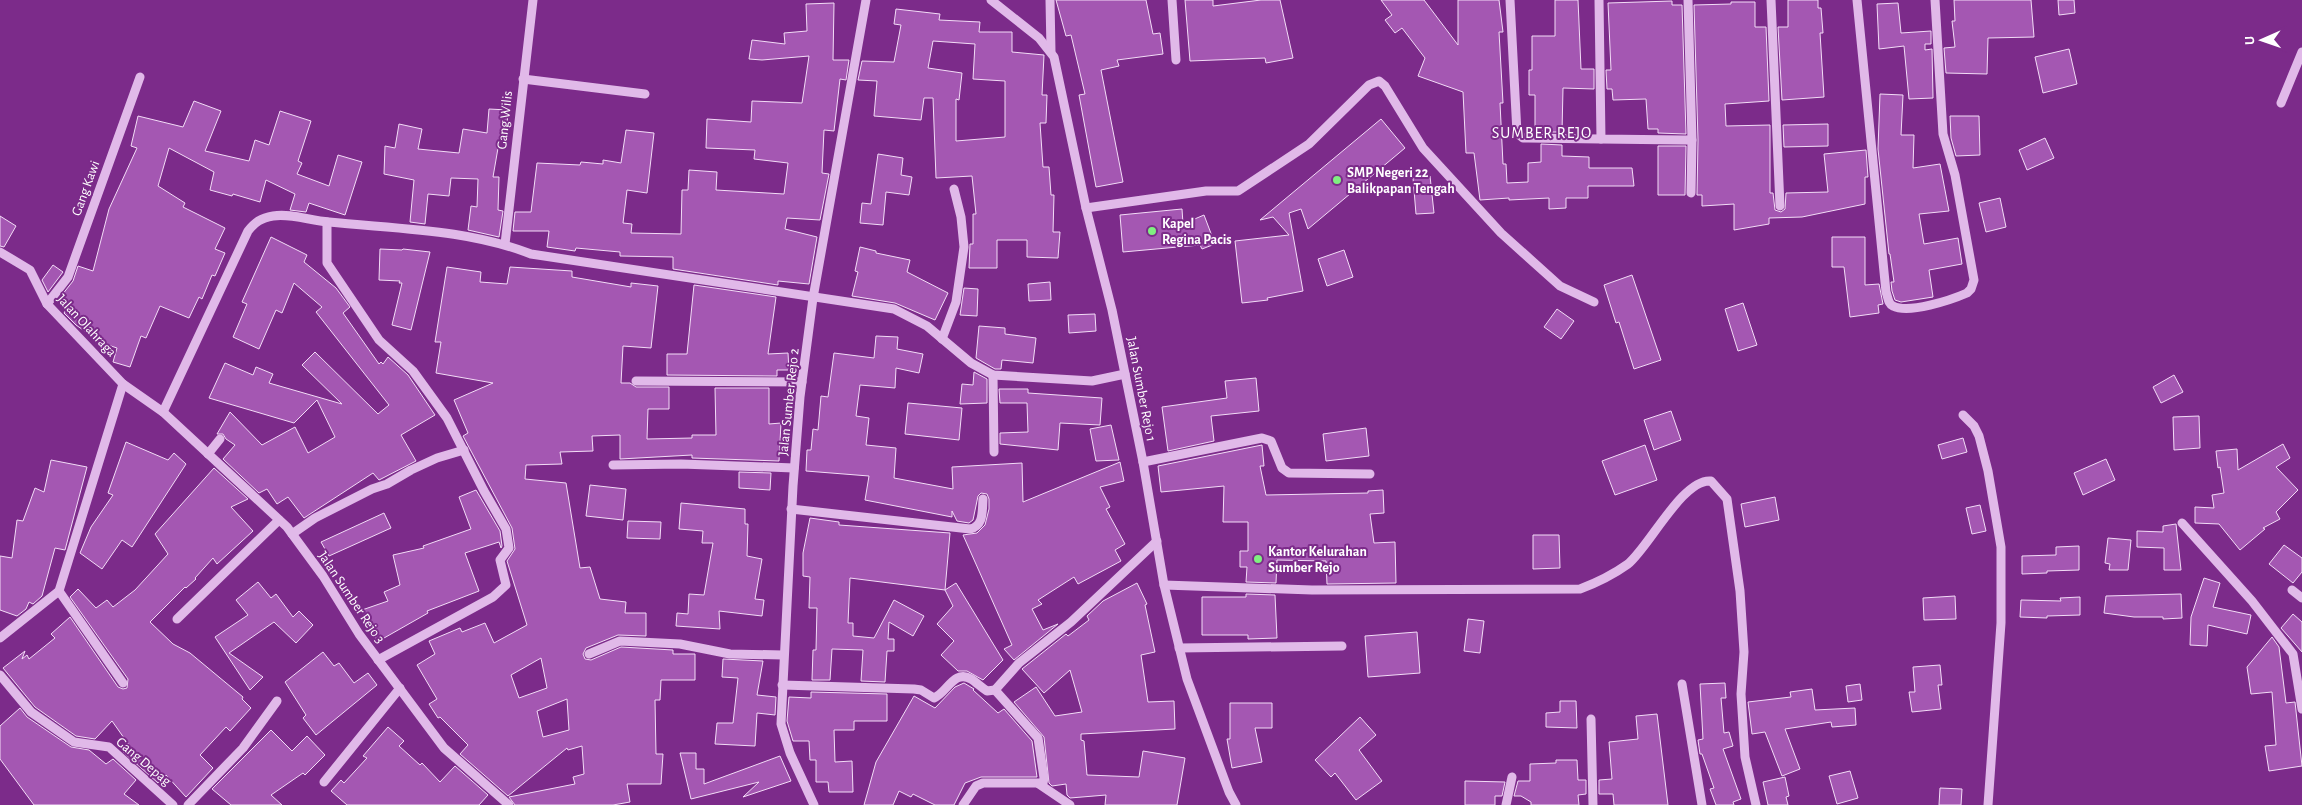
<svg xmlns="http://www.w3.org/2000/svg" width="2302" height="805" viewBox="0 0 2302 805" font-family="'Alegreya Sans',sans-serif">
<style>
.building{fill:#a457b2;stroke:#f3dcf7;fill-rule:evenodd}
.lines{fill:none;stroke-linecap:round;stroke-linejoin:round}
.minor{stroke:#e1b9e9;stroke-width:9}
.poi-dot{fill:#80ef81;stroke:#7c2b8a;stroke-width:2}
.labels{text-anchor:middle;stroke-width:4;stroke-linejoin:round;paint-order:stroke}
.street-label{font-size:14px;fill:#fff;stroke:#7c2b8a}
.poi-label{font-size:14px;font-weight:bold;fill:#fff;stroke:#7c2b8a;text-anchor:start}
.quarter-label{font-size:16px;letter-spacing:1px;fill:#fff;stroke:#7c2b8a}
</style>
<rect width="100%" height="100%" fill="#7c2b8a"/>
<g class="building">
<polygon points="1056,0 1146,0 1153,34 1160,33 1163,54 1117,60 1119,66 1101,70 1123,182 1096,187 1079,95 1085,94 1071,35 1066,36"/>
<polygon points="1185,0 1213,0 1213,6 1261,0 1280,0 1293,58 1266,63 1265,58 1190,61"/>
<polygon points="1381,0 1424,0 1458,45 1458,0 1499,0 1503,32 1499,32 1503,103 1500,103 1503,164 1506,164 1507,183 1528,182 1528,163 1541,162 1541,144 1562,145 1562,156 1589,157 1589,168 1632,168 1634,186 1588,186 1588,198 1566,198 1566,208 1549,209 1549,198 1509,200 1509,198 1480,200 1474,153 1466,153 1463,92 1418,76 1425,58 1402,28 1395,33 1385,20 1392,15"/>
<polygon points="1555,0 1578,0 1581,69 1594,69 1594,89 1563,88 1562,132 1541,132 1541,129 1535,129 1535,95 1529,95 1529,70 1532,70 1532,36 1555,36"/>
<polygon points="1788,0 1818,0 1818,8 1821,8 1823,33 1820,33 1824,97 1782,100 1778,27 1788,27"/>
<polygon points="1954,0 2031,0 2034,37 1988,38 1987,74 1946,73 1944,48 1955,47 1952,21 1955,21"/>
<polygon points="2058,0 2074,0 2075,13 2059,15"/>
<polygon points="1672,1 1672,5 1682,5 1686,134 1658,133 1658,129 1648,129 1646,99 1613,100 1612,89 1607,89 1606,70 1611,70 1608,3"/>
<polygon points="1731,2 1755,2 1755,27 1766,27 1769,101 1725,104 1726,126 1770,125 1770,193 1773,193 1775,210 1781,212 1785,209 1786,193 1828,192 1824,154 1866,150 1868,177 1865,177 1865,204 1802,217 1769,218 1769,224 1734,230 1734,204 1702,206 1702,195 1697,195 1698,140 1694,5 1731,4"/>
<polygon points="834,3 833,60 849,60 846,80 840,79 834,131 824,130 822,173 829,174 820,220 787,218 785,229 817,237 809,284 778,281 778,285 673,269 673,257 620,256 620,252 576,248 575,251 547,247 549,231 513,231 515,212 531,212 537,163 580,165 581,162 603,164 603,160 621,163 626,130 654,133 647,193 627,190 623,223 632,224 631,233 681,234 682,190 688,190 689,170 717,172 716,190 784,194 788,163 754,159 755,150 706,148 707,119 751,122 752,101 802,103 809,56 762,60 749,59 752,40 785,44 784,33 807,31 806,4"/>
<polygon points="1898,3 1901,33 1931,31 1931,44 1925,44 1925,50 1932,49 1933,98 1909,99 1904,46 1879,49 1877,4"/>
<path d="M896 9 940 14 939 20 980 22 979 32H1012V52L1044 55 1042 95H1047L1046 123H1040L1043 167H1049L1051 195H1054L1053 232H1060L1058 258 1027 257V240H997V268H969L970 244H973V214H976L972 176 936 178 933 98H924L921 120 874 116 877 81 858 80 862 61 894 62 901 25 894 24ZM933 41 975 44 973 79 1005 81V137L956 141V99L959 100 962 73 928 68Z"/>
<polygon points="2069,49 2077,84 2043,93 2035,57"/>
<polygon points="1880,94 1903,95 1901,135 1914,135 1913,168 1940,164 1949,211 1919,214 1924,244 1958,238 1962,264 1929,270 1933,297 1901,302 1895,300 1892,291 1891,282 1894,282 1890,254 1889,254 1878,149"/>
<polygon points="194,101 221,111 205,151 249,161 255,140 269,145 280,111 311,121 298,161 302,163 297,174 329,186 338,155 362,162 345,215 309,203 306,212 290,210 295,194 266,180 260,202 233,194 232,196 210,190 214,172 169,148 158,186 185,203 183,207 225,228 215,249 225,253 215,276 212,275 202,299 199,297 189,318 160,306 146,338 141,336 130,367 113,362 117,348 96,341 96,339 76,325 64,313 68,307 58,300 73,281 78,266 93,271 109,209 137,148 131,146 138,116 183,127"/>
<polygon points="489,109 508,110 507,126 502,125 493,177 499,177 498,210 503,211 499,237 468,230 471,206 477,207 478,179 451,178 449,196 428,194 425,224 410,222 414,180 384,174 385,146 395,148 399,124 422,129 418,149 459,153 463,129 487,133"/>
<polygon points="1950,116 1979,116 1980,155 1956,156 1951,138"/>
<polygon points="1381,119 1405,148 1308,229 1301,209 1289,213 1303,291 1267,298 1268,300 1242,303 1235,241 1289,235 1273,217 1260,220"/>
<polygon points="1828,124 1828,146 1784,147 1783,125"/>
<polygon points="2045,138 2054,158 2027,170 2019,150"/>
<polygon points="1658,146 1686,146 1685,195 1658,195"/>
<polygon points="878,154 903,158 901,175 912,177 909,195 886,192 883,225 860,223 862,203 871,204"/>
<polygon points="1430,176 1434,213 1416,214 1413,178"/>
<polygon points="2000,198 2006,227 1986,232 1979,203"/>
<polygon points="1182,209 1183,224 1204,215 1215,244 1202,249 1200,245 1123,252 1120,215"/>
<polygon points="0,216 16,226 4,247 0,246"/>
<polygon points="271,237 307,255 304,262 336,288 350,307 343,313 379,364 381,362 383,364 388,357 408,375 435,415 401,435 416,461 379,480 373,473 304,518 288,497 277,504 267,489 259,493 223,459 235,445 226,439 223,434 217,434 230,412 262,445 295,427 308,453 335,437 317,400 294,423 209,398 225,363 253,375 256,367 273,374 269,383 342,404 302,365 315,352 378,414 389,405 316,312 322,307 294,283 282,313 276,310 259,349 233,337 247,304 242,302"/>
<polygon points="1832,237 1865,237 1865,285 1879,284 1883,304 1878,305 1879,313 1850,317 1844,267 1832,267"/>
<polygon points="860,247 876,251 876,253 910,260 907,272 948,293 935,320 895,303 852,296 858,272 855,271"/>
<polygon points="380,249 402,250 403,249 430,252 411,330 392,325 402,283 399,283 400,281 379,280"/>
<polygon points="1344,250 1353,277 1327,286 1318,259"/>
<polygon points="53,265 63,272 48,292 42,280"/>
<path d="M447 267 481 272 480 282 507 284 510 267 572 271V277L631 287V283L658 286 651 348 623 346 621 383H630L636 387H669V409H648L647 439 692 438V435H716L715 388H769V424L781 423 779 461 692 458V455L620 459V435L592 436 593 451 560 452 562 464 526 465 525 479 566 483 580 568 590 567 600 599 626 602 625 613H646V636L618 635 586 648 583 654 585 659 591 660 621 647 673 650V654H695V680H661L660 700H655L656 754H663L661 784H627L630 802 613 805H515L509 797 575 784 573 777 584 774 582 746 568 750 567 748 508 796 460 754 468 745 440 717 438 718 429 704 437 699 417 665 435 654 429 641 460 628 462 632 485 623 494 643 527 625 507 561 515 549 512 528 463 436 468 433 454 400 493 383 436 373 441 342H435ZM541 658 547 688 519 698 511 675ZM567 699 569 730 543 737 537 711Z"/>
<polygon points="1632,275 1661,360 1634,369 1619,322 1616,323 1604,285"/>
<polygon points="1050,282 1051,300 1029,301 1028,284"/>
<polygon points="694,285 776,297 768,354 788,353 789,370 777,370 777,376 667,375 667,354 687,354"/>
<polygon points="964,288 978,289 977,316 960,315"/>
<polygon points="1743,303 1757,345 1738,351 1725,309"/>
<polygon points="1557,309 1574,321 1561,339 1544,327"/>
<polygon points="1095,314 1096,331 1069,333 1068,315"/>
<polygon points="979,326 1005,328 1005,334 1036,338 1033,363 1002,360 1001,369 995,369 976,358"/>
<polygon points="876,336 898,337 897,349 923,354 919,373 896,368 895,388 860,385 856,416 869,418 866,445 896,448 894,478 953,489 952,467 1022,463 1023,502 1120,462 1124,481 1100,487 1110,507 1106,509 1125,544 1115,550 1121,561 1078,584 1074,577 1038,600 1042,604 1032,609 1043,630 1058,624 1014,660 1004,649 1012,645 963,535 977,533 985,525 989,509 989,499 987,494 981,493 978,496 973,520 969,523 957,521 952,511 952,517 865,500 869,476 806,471 807,450 811,450 813,429 818,430 821,396 828,397 834,353 874,358"/>
<polygon points="974,372 987,379 987,403 960,404 962,384 973,385"/>
<polygon points="2174,375 2183,392 2161,403 2153,387"/>
<polygon points="1256,378 1259,411 1211,416 1214,441 1168,451 1162,407 1227,398 1225,381"/>
<polygon points="999,389 1028,389 1028,393 1102,398 1100,425 1060,423 1058,450 1000,444 1000,433 1028,432 1027,403 1000,403"/>
<polygon points="908,403 962,408 959,440 905,434"/>
<polygon points="1671,411 1681,440 1654,450 1644,420"/>
<polygon points="2199,416 2200,448 2174,450 2173,417"/>
<polygon points="1111,425 1119,460 1096,461 1090,429"/>
<polygon points="1366,428 1369,456 1326,461 1323,434"/>
<polygon points="1963,438 1967,452 1942,459 1938,445"/>
<polygon points="126,442 168,460 174,453 186,464 132,547 122,540 102,569 80,553 91,527 113,495 108,493"/>
<polygon points="2283,444 2290,458 2276,467 2298,490 2276,512 2280,519 2263,528 2265,529 2240,550 2219,524 2195,523 2195,507 2214,508 2212,495 2224,493 2220,467 2218,468 2216,451 2237,449 2238,470"/>
<polygon points="1262,445 1264,466 1260,466 1266,495 1368,493 1368,491 1383,490 1384,513 1370,514 1374,543 1395,542 1396,583 1327,584 1326,561 1277,560 1276,583 1246,582 1247,567 1240,567 1240,551 1248,551 1248,522 1223,522 1224,486 1161,492 1158,466"/>
<polygon points="1645,445 1657,480 1615,495 1602,461"/>
<polygon points="2106,459 2115,480 2083,495 2074,473"/>
<polygon points="51,460 87,467 65,550 55,548 42,596 33,604 29,602 26,609 17,616 0,610 0,556 12,558 17,520 23,521 35,488 44,492"/>
<polygon points="214,468 248,499 231,507 253,531 217,564 213,558 195,578 196,579 186,588 185,587 150,622 173,644 190,653 243,697 242,699 251,708 230,731 226,727 200,755 213,768 186,797 166,775 158,783 122,751 129,745 112,721 95,739 76,736 35,707 3,668 25,651 22,659 27,655 29,659 55,638 51,634 70,617 118,687 123,689 127,688 128,679 70,597 78,589 96,608 107,600 113,607 135,590 168,554 155,534"/>
<polygon points="739,472 771,473 770,490 739,488"/>
<polygon points="590,485 626,489 623,520 586,516"/>
<polygon points="476,490 500,531 502,546 501,548 499,542 465,553 479,591 427,611 428,613 377,642 362,610 388,601 384,592 400,585 393,555 424,548 423,546 471,529 459,497"/>
<polygon points="1775,497 1779,520 1745,527 1741,504"/>
<polygon points="681,503 745,509 745,524 748,524 747,556 762,559 755,599 764,600 762,616 719,611 720,629 676,626 677,613 688,614 689,594 704,595 713,543 702,543 703,531 679,529"/>
<polygon points="1980,505 1986,531 1972,534 1966,508"/>
<polygon points="384,513 391,528 329,556 321,542"/>
<polygon points="810,518 839,522 839,525 950,533 945,590 956,583 1003,660 983,680 967,671 958,671 941,655 954,641 937,624 953,606 945,590 850,578 848,623 853,623 853,636 874,638 894,600 924,616 913,636 889,622 888,639 894,639 894,651 887,651 885,682 861,681 863,650 832,649 830,680 812,680 813,650 816,650 817,608 809,608 810,577 803,576 803,553"/>
<polygon points="628,521 661,522 660,539 627,538"/>
<polygon points="2176,524 2181,570 2164,570 2164,548 2137,547 2137,531 2163,532 2163,526"/>
<polygon points="1533,535 1559,535 1560,568 1533,569"/>
<polygon points="2108,538 2131,540 2128,570 2109,570 2110,564 2105,563"/>
<polygon points="2284,545 2302,558 2302,572 2293,583 2269,564"/>
<polygon points="2079,546 2079,570 2047,571 2047,573 2022,574 2022,556 2056,555 2056,547"/>
<polygon points="2204,578 2220,583 2213,607 2251,615 2247,634 2208,625 2207,646 2190,645 2191,617"/>
<polygon points="258,582 271,598 276,594 293,617 299,611 313,625 296,643 274,622 229,653 263,677 250,690 215,637 248,615 236,600"/>
<polygon points="1137,583 1147,604 1145,605 1155,652 1141,655 1148,702 1174,701 1175,729 1081,734 1081,740 1084,741 1087,775 1139,777 1143,751 1185,758 1177,805 1105,805 1106,795 1070,798 1067,795 1066,784 1052,786 1049,783 1044,737 1014,702 1036,687 1055,716 1082,712 1070,670 1044,693 1022,669 1066,634 1068,636 1089,620 1087,616 1103,601"/>
<polygon points="1246,594 1275,595 1277,638 1248,639 1248,635 1202,635 1202,597 1246,597"/>
<polygon points="2181,594 2182,618 2163,619 2163,617 2134,617 2104,613 2106,596"/>
<polygon points="1955,596 1956,619 1924,620 1923,598"/>
<polygon points="2080,597 2080,615 2047,616 2047,618 2020,617 2021,600 2061,601 2060,598"/>
<polygon points="2293,614 2302,622 2302,652 2281,628"/>
<polygon points="1468,619 1484,621 1480,653 1464,651"/>
<polygon points="1417,632 1420,673 1368,677 1365,636"/>
<polygon points="2272,637 2279,647 2286,703 2295,702 2302,766 2269,771 2265,746 2276,745 2272,692 2251,694 2247,667"/>
<polygon points="323,652 334,666 339,663 354,683 368,673 377,685 316,735 303,718 306,715 285,682"/>
<polygon points="723,659 763,661 757,695 776,697 775,715 757,713 755,746 715,744 717,723 733,723 738,678 722,677"/>
<polygon points="1940,665 1942,685 1938,685 1941,709 1912,712 1909,692 1915,692 1913,667"/>
<polygon points="964,683 974,689 973,690 998,713 1004,709 1032,741 1037,777 981,777 965,783 954,805 935,805 913,794 911,797 899,791 893,805 864,805 876,762 914,696 935,708 955,687"/>
<polygon points="1725,683 1726,698 1721,698 1724,733 1729,732 1733,746 1723,749 1741,799 1733,802 1734,805 1716,805 1710,789 1714,788 1702,754 1700,754 1698,740 1703,739 1700,684"/>
<polygon points="1860,684 1862,700 1848,702 1846,686"/>
<polygon points="1812,689 1815,710 1855,708 1856,725 1832,727 1831,722 1785,729 1800,769 1782,776 1765,732 1752,734 1748,702 1791,697 1790,692"/>
<polygon points="811,692 887,694 887,721 854,721 854,730 834,730 835,762 852,761 853,792 829,792 828,782 816,782 816,760 810,760 809,741 793,741 787,721 789,697 811,698"/>
<polygon points="1560,701 1576,701 1577,728 1546,727 1546,713 1560,712"/>
<polygon points="1230,703 1272,703 1272,728 1255,728 1262,762 1232,768 1227,739 1230,739"/>
<polygon points="20,708 27,717 71,747 89,750 106,764 113,759 136,780 124,794 139,805 34,805 0,759 0,726"/>
<polygon points="1657,714 1668,805 1614,805 1613,794 1599,794 1599,780 1612,779 1609,742 1638,739 1636,716"/>
<polygon points="1360,717 1376,735 1359,750 1382,781 1356,800 1335,773 1331,777 1315,760"/>
<polygon points="388,727 404,741 399,746 420,765 422,763 440,782 455,766 488,795 479,805 347,805 331,791 341,780 344,783 367,758 363,756"/>
<polygon points="271,730 292,751 307,736 325,755 305,775 303,773 271,795 282,805 231,805 212,789"/>
<polygon points="680,753 696,753 696,769 704,769 704,784 780,756 791,781 743,797 759,782 691,799"/>
<polygon points="1556,760 1577,760 1578,780 1586,780 1586,794 1578,795 1579,805 1531,805 1531,802 1521,796 1514,796 1518,781 1530,781 1530,764 1556,763"/>
<polygon points="1850,771 1858,798 1837,804 1829,776"/>
<polygon points="1785,777 1789,796 1786,797 1788,805 1768,805 1763,782"/>
<polygon points="1465,781 1505,782 1502,796 1495,796 1495,805 1465,805"/>
<polygon points="1940,788 1962,789 1961,805 1939,805"/>
</g>
<g class="lines">
<g class="minor">
<polyline points="991,0 1039,38 1054,57 1086,208 1112,310 1143,462 1164,585 1187,679 1229,792 1236,805"/>
<polyline points="1050,0 1051,51"/>
<polyline points="1172,0 1176,60"/>
<polyline points="1510,0 1517,133 1523,138 1528,138 1601,139"/>
<polyline points="1599,0 1601,139 1683,140 1692,140 1688,0"/>
<polyline points="1771,0 1780,206"/>
<path d="M1857 0 1886 292C1888 297 1888 304 1893 306 1909 314 1951 300 1967 293L1971 289 1974 280 1955 175 1943 134 1935 0"/>
<polyline points="523,79 645,94"/>
<polyline points="2281,103 2302,52"/>
<polyline points="1691,193 1692,140"/>
<polyline points="1086,208 1206,191 1238,191 1309,144 1369,85 1379,81 1385,86 1423,148 1501,233 1560,286 1594,302"/>
<polyline points="327,222 327,263 379,340 413,371 447,418 484,491 506,529 509,548 500,560 506,585 493,597 378,660"/>
<polyline points="505,244 533,0"/>
<polyline points="0,252 30,270 47,304 123,384 163,412 287,527 323,576 359,634 444,748 509,805"/>
<polyline points="47,304 68,277 140,77"/>
<polyline points="942,339 956,302 964,247 961,217 954,189"/>
<polyline points="993,375 994,452"/>
<polyline points="636,381 802,382"/>
<path d="M163 412 248 231C255 222 261 218 273 216 291 213 311 221 329 222 397 229 467 229 531 254L894 309 927 326 971 363 993 375 1092 381 1125 374"/>
<polyline points="1963,415 1974,426 1979,436 1988,471 2001,547 2001,623 1988,805"/>
<polyline points="208,454 220,439"/>
<polyline points="1143,462 1262,438 1271,441 1282,468 1289,473 1370,474"/>
<polyline points="613,465 681,464 794,468"/>
<path d="M791 509 970 529C984 526 982 511 983 499"/>
<polyline points="2182,523 2252,601 2293,654 2302,709"/>
<polyline points="292,534 315,518 372,489 387,484 411,470 437,458 464,450"/>
<path d="M1164 585 1312 590 1580 589C1596 583 1614 574 1628 564 1649 547 1683 478 1711 481L1727 499 1740 591 1744 652 1741 694 1745 757 1756 805"/>
<polyline points="2292,590 2302,598"/>
<polyline points="59,591 123,683"/>
<polyline points="177,619 279,520"/>
<polyline points="0,638 59,591 123,384"/>
<polyline points="1179,648 1342,646"/>
<polyline points="589,654 620,641 680,644 730,654 783,655"/>
<polyline points="0,675 31,712 74,742 109,747 173,805"/>
<polyline points="1682,684 1702,805"/>
<path d="M782 685 914 689 921 690 934 698C947 693 954 669 971 679 976 682 981 687 987 691L995 690"/>
<polyline points="1591,719 1593,805"/>
<polyline points="324,782 400,688"/>
<polyline points="1039,784 1070,805"/>
<polyline points="188,805 243,748 277,701"/>
<polyline points="814,805 790,753 781,724 793,486 800,397 813,298 866,0"/>
<polyline points="963,805 976,786 983,783 1043,783 1044,778 1038,738 995,690 1019,663 1071,622 1157,541"/>
<polyline points="1506,805 1512,777"/>
</g>
</g>
<g class="poi-dot">
<circle cx="1337" cy="180" r="5"/>
<circle cx="1152" cy="231" r="5"/>
<circle cx="1258" cy="559" r="5"/>
</g>
<g class="labels">
<g class="street-label">
<text transform="translate(504 120) rotate(-84)" y="5">Gang Wilis</text>
<text transform="translate(85 188) rotate(-70)" y="5">Gang Kawi</text>
<text transform="translate(87 325) rotate(47)" y="5">Jalan Olahraga</text>
<text transform="translate(1142 389) rotate(79)" y="5">Jalan Sumber Rejo 1</text>
<text transform="translate(788 402) rotate(-84)" y="5">Jalan Sumber Rejo 2</text>
<text transform="translate(352 597) rotate(56)" y="5">Jalan Sumber Rejo 3</text>
<text transform="translate(144 761) rotate(40)" y="5">Gang Depag</text>
</g>
<g class="poi-label">
<text x="1347" y="177">SMP Negeri 22<tspan x="1347" dy="16">Balikpapan Tengah</tspan></text>
<text x="1162" y="228">Kapel<tspan x="1162" dy="16">Regina Pacis</tspan></text>
<text x="1268" y="556">Kantor Kelurahan<tspan x="1268" dy="16">Sumber Rejo</tspan></text>
</g>
<g class="quarter-label">
<text x="1542" y="138">SUMBER REJO</text>
</g>
</g>
<g transform="translate(2262 40) rotate(268)" stroke="#7c2b8a" stroke-width="4" paint-order="stroke">
<path d="M0-4L9 19L0 12L-9 19Z" fill="#ffffff"/>
<text y="-8" font-size="14" font-weight="bold" text-anchor="middle" fill="#ffffff">U</text>
</g>
</svg>
